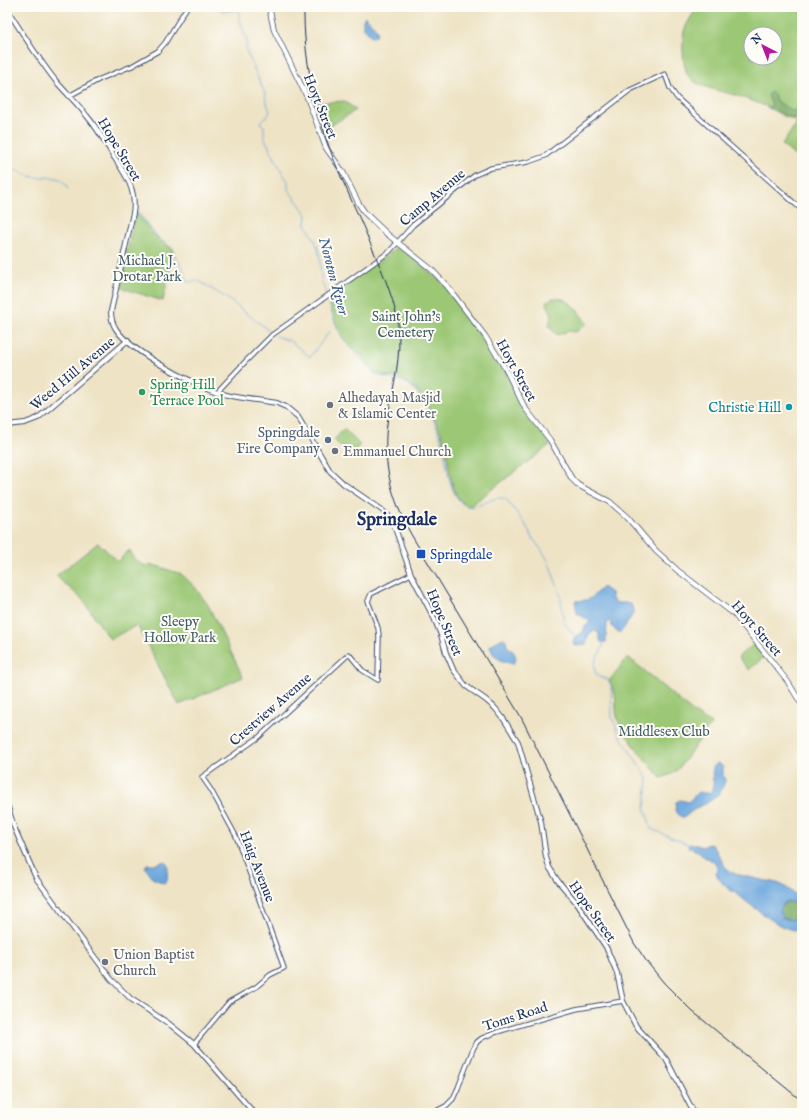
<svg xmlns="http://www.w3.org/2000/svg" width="809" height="1120" viewBox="0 0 809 1120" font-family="'IM FELL English',serif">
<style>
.green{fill:#9cc876;stroke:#5c7c6a;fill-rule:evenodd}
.forest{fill:#7dac67;stroke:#4c6e62}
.water{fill:#6da7dd;stroke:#446b9e;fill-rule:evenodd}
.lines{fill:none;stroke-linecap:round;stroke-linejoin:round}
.stream{stroke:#6da7dd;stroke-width:1}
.tertiary-casing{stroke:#3b4a6d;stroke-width:5.5}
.secondary-casing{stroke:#3b4a6d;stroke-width:6}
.primary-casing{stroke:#3b4a6d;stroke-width:6}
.tertiary{stroke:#fff;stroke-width:3.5}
.secondary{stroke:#fff;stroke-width:4}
.primary{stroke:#fff;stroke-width:4.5}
.rail{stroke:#1b2f5e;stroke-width:1}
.leisure-dot{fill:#2e9e5b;stroke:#fdfcf7;stroke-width:1.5}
.worship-dot{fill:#6b7280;stroke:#fdfcf7;stroke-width:1.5}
.culture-dot{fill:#0f9aa8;stroke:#fdfcf7;stroke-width:1.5}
.service-dot{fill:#5c6f8a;stroke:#fdfcf7;stroke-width:1.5}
.transit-dot{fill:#1a4fb4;stroke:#fdfcf7;stroke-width:1.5}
.labels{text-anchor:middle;stroke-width:4;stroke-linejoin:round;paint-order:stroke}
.street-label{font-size:14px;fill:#1b2f5e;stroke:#fdfcf7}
.park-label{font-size:14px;fill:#425d65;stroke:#fdfcf7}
.leisure-label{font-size:14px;fill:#27864d;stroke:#fdfcf7;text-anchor:start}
.worship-label{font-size:14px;fill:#5b616d;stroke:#fdfcf7;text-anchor:start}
.culture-label{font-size:14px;fill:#0d838f;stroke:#fdfcf7;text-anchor:end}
.service-label{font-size:14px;fill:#4e5e75;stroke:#fdfcf7;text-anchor:end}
.transit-label{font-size:14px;fill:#164399;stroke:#fdfcf7;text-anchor:start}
.water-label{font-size:15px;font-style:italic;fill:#38598a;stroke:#fdfcf7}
.district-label{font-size:18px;font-weight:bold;fill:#1b2f5e;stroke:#fdfcf7}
</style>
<rect width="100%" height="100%" fill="#fdfcf7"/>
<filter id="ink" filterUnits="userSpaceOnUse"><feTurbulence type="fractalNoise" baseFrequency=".025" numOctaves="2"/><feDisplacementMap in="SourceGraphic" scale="8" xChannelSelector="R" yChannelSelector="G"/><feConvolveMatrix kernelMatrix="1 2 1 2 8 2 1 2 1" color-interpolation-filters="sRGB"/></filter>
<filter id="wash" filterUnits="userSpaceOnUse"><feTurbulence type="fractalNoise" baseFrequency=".012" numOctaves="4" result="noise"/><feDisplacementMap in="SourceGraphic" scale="16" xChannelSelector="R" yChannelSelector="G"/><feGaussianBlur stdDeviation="0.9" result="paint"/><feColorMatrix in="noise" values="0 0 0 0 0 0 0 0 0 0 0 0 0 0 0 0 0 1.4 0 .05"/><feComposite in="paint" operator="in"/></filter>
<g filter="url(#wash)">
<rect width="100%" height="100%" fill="#eee3c5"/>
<g class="green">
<path d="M698 7H802V162L782 145 797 122C780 113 763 104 744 98 731 93 699 88 690 78 682 70 682 42 684 31 687 22 693 14 698 7ZM751 34H775V58H751Z"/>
<polygon points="344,101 356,110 325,129 317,103"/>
<polygon points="136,212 154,235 174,250 163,301 119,287"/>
<path d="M398 245 447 287 502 366 519 400 551 444 470 506C450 505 449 460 445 445 441 432 436 420 429 409 421 397 412 382 397 378 391 376 382 377 376 374 369 370 366 361 361 355 356 350 350 346 345 341 337 331 330 309 328 296L393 251Z"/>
<path d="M553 298C572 298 576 310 587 323L576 332 568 331 557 335 549 326 552 314 546 302Z"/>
<polygon points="344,429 360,445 350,455 334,440"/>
<polygon points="98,543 118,561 129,550 133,557 142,565 157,566 181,574 194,586 208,605 243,677 179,705 137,625 110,639 82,599 56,576"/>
<polygon points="754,644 764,657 749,670 738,657"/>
<path d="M628 657 694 713 711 724 679 768 672 774 661 778C651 766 620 731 617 717 614 702 619 697 609 681Z"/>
</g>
<g class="forest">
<polygon points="771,92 775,95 775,100 792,111 801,109 802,116 796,119 786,117 767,107 772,106 768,95"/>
<polygon points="785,902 793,902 801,912 798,917 792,920 782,918 780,910"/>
</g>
<g class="water">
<polygon points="365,16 377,30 377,34 374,37 371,36 363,28 363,20"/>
<path d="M603 587 611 593 612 599 617 603H630L634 611 630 619 621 632H617L612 627 611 622 608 621 607 624 606 642H601L598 632 593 631 589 634 586 644 576 646 573 644C574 638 575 635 581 634L590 621 577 613 575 601C595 600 589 598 603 587Z"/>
<path d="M503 638 506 640 507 646C512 650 515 652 516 659L514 663C503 664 491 656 490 645Z"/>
<path d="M718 763 723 767V774L725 781C717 805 700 802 685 817H681L675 811 676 802 680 800 688 802 698 792C728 799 702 770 718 763Z"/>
<path d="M690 843 703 847 708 844 713 845 726 868 735 874 781 884 801 898 802 932 783 927 770 919 748 903 737 894 727 888 718 878 716 872 717 867 713 861 704 857 700 852 688 847ZM785 902H793L800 911 798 917 792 920 782 918 780 910Z"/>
<polygon points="164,861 167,863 168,868 167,881 164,883 152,878 145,867 147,864 157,864"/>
</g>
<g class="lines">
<g class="stream">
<path d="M217 7 223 11 238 10 239 13V17L247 41 246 50 265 94 266 100 270 112C268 117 263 118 260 123L264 126V137L284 176 288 181V189L307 215 306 224 317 245 320 258 321 279 326 294"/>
<path d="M7 166C16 170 24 175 34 177 48 179 61 172 68 189"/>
<path d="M135 210 139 213C144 220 150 228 156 235 170 249 182 261 187 281L190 282 199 281 228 299 272 333"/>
<path d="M327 297C332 312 336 329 346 342 350 348 357 354 362 360 366 364 370 370 375 373 385 380 412 380 419 392 428 407 436 423 441 439 448 459 446 491 463 504 477 514 491 493 506 499L525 524 534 540 543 552 548 561 560 593 564 623 576 637"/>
<polyline points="276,336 290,341 310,357 329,332 330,332"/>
<polyline points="583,633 584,627 586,625"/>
<path d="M604 642C602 655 592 657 595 672L599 677 607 679 611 685 612 717 620 736 648 779 645 807 651 829 690 845"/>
</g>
</g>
</g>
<g filter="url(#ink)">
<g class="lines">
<g class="tertiary-casing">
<g id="tertiary">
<polyline points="69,96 100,79 132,66 158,51 165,43 187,7"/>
<polyline points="217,392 245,362 272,335 389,252 413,225 475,175 491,168 528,162 545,156 630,90 665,74 670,88 677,98 802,210"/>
<polyline points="194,1044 229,1002 256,987 270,975 284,968 236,836 211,790 202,777 259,737 349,654 362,670 378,680 379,636 378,628 368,601 371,594 411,574"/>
<polyline points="432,1113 446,1106 453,1099 458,1088 473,1049 477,1042 482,1038 497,1032 576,1009 623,1001"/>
</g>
</g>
<g class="secondary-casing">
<g id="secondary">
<path d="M7 9C22 33 37 57 55 80 65 92 77 103 87 116 98 129 106 143 114 157 126 175 137 191 133 213L111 311C111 318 112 323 116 329 131 352 190 382 217 392 232 398 259 400 277 403L286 407 298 417 330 471 344 484 382 510 389 517 395 528 411 574 434 618 441 635 446 653 453 669 466 686 486 700 495 708 503 718 518 742 541 822 546 857 549 867 558 881 576 902 606 947 617 973 623 1001 636 1026 666 1059 694 1113"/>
<polyline points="7,425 25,423 38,418 128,340"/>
<polyline points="7,804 14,827 36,878 111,979 131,999 168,1023 194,1044 254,1113"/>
</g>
</g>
<g class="primary-casing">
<polyline id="primary" points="269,7 274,30 307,97 326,148 343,172 359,204 365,213 387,234 431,269 447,286 485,336 505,368 525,408 550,440 572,479 578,485 610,502 627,517 656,551 677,570 734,614 788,682 802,705"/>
</g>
<use href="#tertiary" class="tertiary"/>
<use href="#secondary" class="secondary"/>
<use href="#primary" class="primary"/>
<path class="rail" d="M304 7C303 57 315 108 332 155 342 181 355 207 366 233 378 263 393 292 398 324 402 356 393 386 388 417 381 460 391 499 412 536L521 717 634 943 647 962 664 983 692 1011 802 1101"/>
</g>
</g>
<circle class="leisure-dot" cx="142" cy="392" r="4"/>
<g class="worship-dot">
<circle cx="330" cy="405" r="4"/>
<circle cx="335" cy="451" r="4"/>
<circle cx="105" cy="962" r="4"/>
</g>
<circle class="culture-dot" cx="789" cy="407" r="4"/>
<circle class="service-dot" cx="328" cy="440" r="4"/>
<rect class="transit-dot" x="416" y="549" width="10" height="10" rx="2"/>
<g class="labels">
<g class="street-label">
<text transform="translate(321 106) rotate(68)" y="5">Hoyt Street</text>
<text transform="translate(120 149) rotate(59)" y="5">Hope Street</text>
<text transform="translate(432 197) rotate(-40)" y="5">Camp Avenue</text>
<text transform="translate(517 370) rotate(61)" y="5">Hoyt Street</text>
<text transform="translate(72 373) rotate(-40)" y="5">Weed Hill Avenue</text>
<text transform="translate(445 622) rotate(67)" y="5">Hope Street</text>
<text transform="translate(757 628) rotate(49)" y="5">Hoyt Street</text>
<text transform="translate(270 709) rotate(-41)" y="5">Crestview Avenue</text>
<text transform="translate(258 866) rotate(69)" y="5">Haig Avenue</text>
<text transform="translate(593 911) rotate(55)" y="5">Hope Street</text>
<text transform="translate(515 1016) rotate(-18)" y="5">Toms Road</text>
</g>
<g class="park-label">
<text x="147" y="265">Michael J.<tspan x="147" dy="16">Drotar Park</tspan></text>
<text x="406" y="321">Saint John's<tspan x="406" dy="16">Cemetery</tspan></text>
<text x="180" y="626">Sleepy<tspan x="180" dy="16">Hollow Park</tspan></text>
<text x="664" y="736">Middlesex Club</text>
</g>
<g class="leisure-label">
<text x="150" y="389">Spring Hill<tspan x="150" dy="16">Terrace Pool</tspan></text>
</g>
<g class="worship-label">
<text x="338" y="402">Alhedayah Masjid<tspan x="338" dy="16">&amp; Islamic Center</tspan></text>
<text x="343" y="456">Emmanuel Church</text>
<text x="113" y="959">Union Baptist<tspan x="113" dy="16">Church</tspan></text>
</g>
<g class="culture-label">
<text x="781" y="412">Christie Hill</text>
</g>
<g class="service-label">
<text x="320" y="437">Springdale<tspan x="320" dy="16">Fire Company</tspan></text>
</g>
<g class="transit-label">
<text x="430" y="559">Springdale</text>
</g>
<g class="water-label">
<text transform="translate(334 276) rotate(75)" y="5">Noroton River</text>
</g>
<g class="district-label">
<text x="397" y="525">Springdale</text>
</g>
</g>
<rect width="809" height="1120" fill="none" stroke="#fdfcf7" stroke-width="24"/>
<g transform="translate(763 46) rotate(318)"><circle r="19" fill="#fdfcf7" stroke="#a3aaba"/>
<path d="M0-3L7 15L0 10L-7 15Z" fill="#b5179e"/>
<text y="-6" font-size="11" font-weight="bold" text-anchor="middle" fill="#1b2f5e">N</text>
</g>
</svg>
